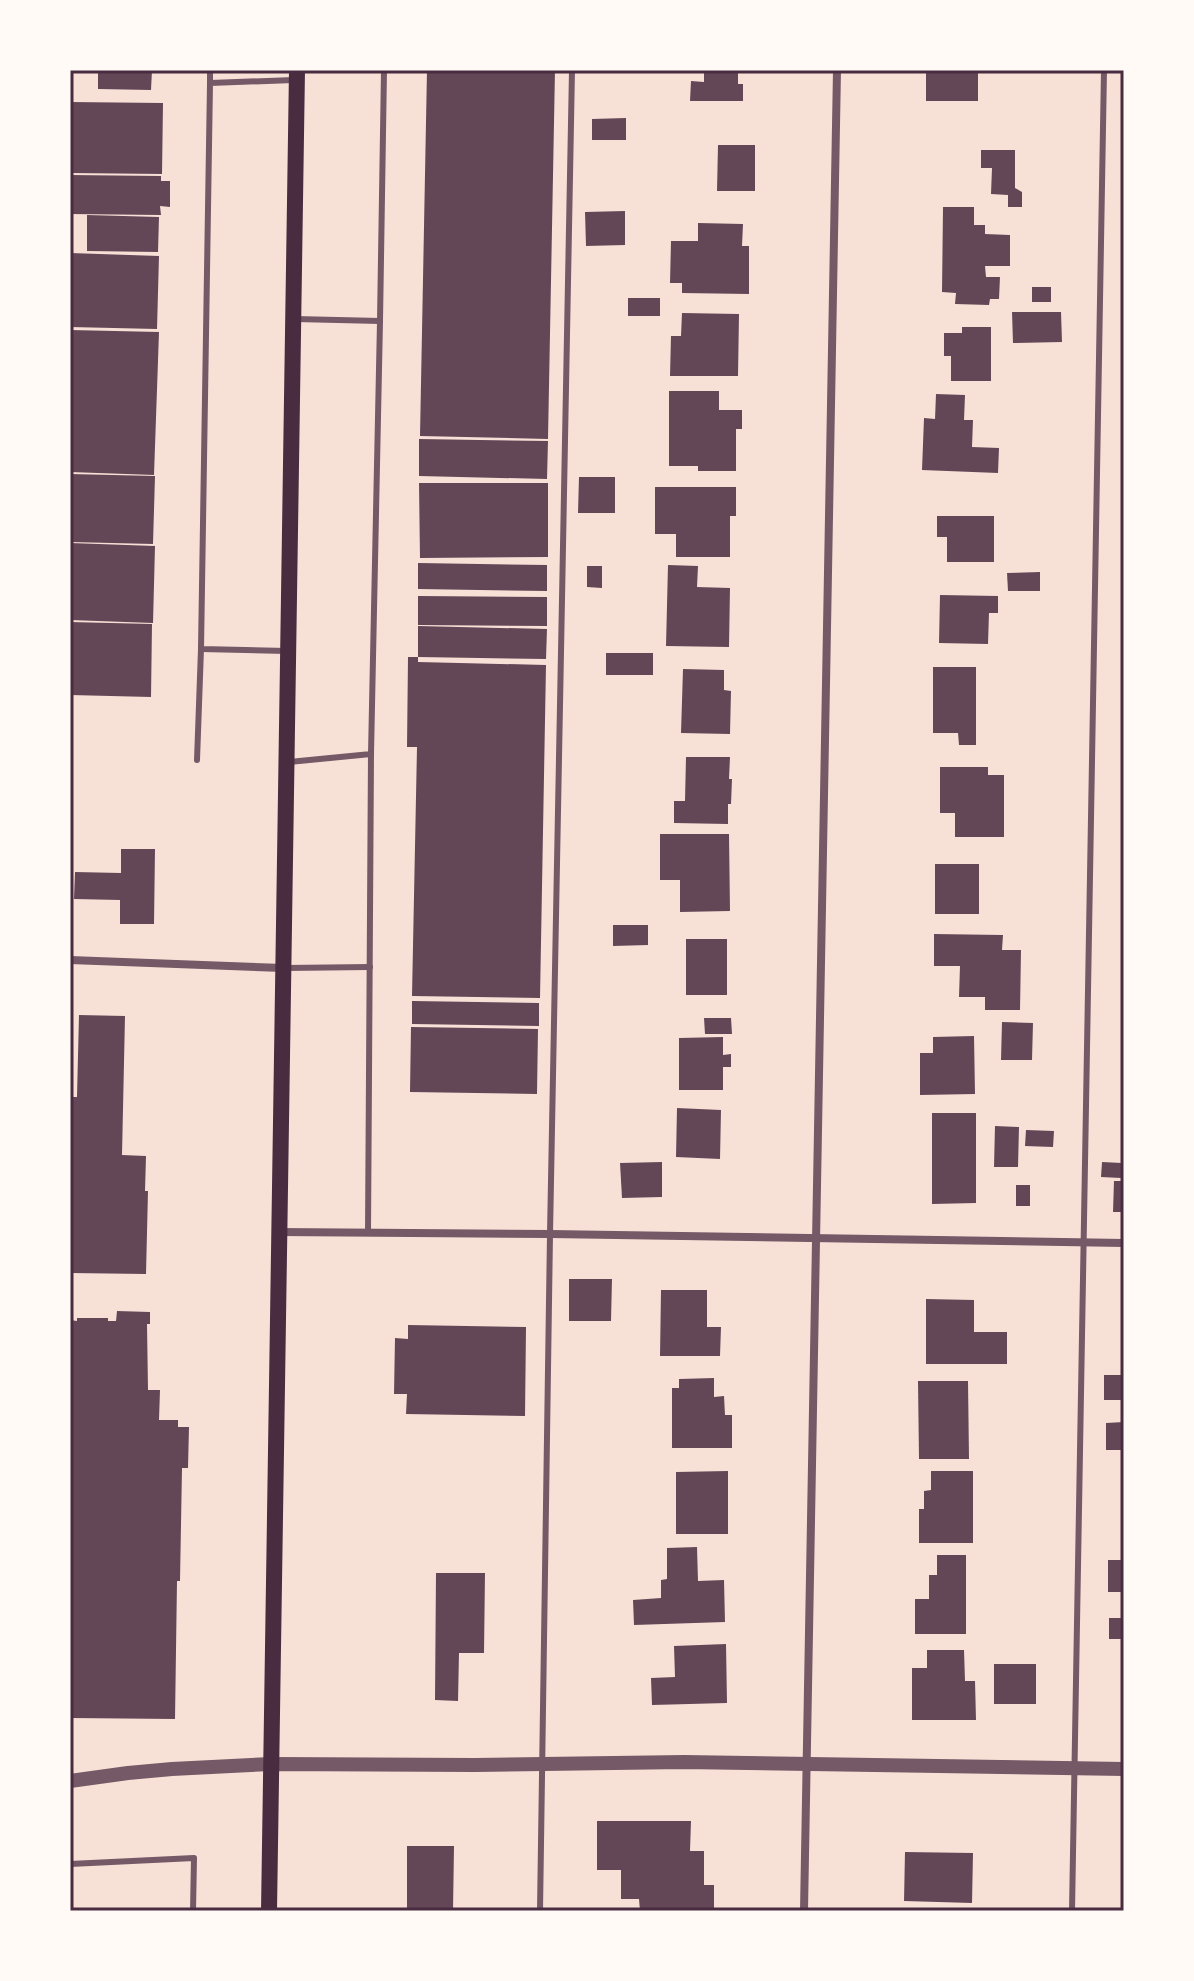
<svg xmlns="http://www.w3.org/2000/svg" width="1194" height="1981" viewBox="0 0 1194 1981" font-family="'Public Sans',sans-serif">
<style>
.building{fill:#644757}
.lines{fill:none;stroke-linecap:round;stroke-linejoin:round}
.service{stroke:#755966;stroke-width:6}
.minor{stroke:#755966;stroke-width:8}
.tertiary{stroke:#755966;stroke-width:14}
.secondary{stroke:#4a2c40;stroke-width:16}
.neatline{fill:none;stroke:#4a2c40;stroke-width:3}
</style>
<rect width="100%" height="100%" fill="#f7e1d7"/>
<g class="building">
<polygon points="98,70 152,70 151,90 98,89"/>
<polygon points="427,70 555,70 548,439 420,436"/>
<polygon points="704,70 738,70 738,84 743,84 743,101 690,101 691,81 704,82"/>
<rect x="926" y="70" width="52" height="31"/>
<polygon points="70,102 163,103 162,174 70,173"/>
<polygon points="626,118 626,140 592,140 592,119"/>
<polygon points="718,145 755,145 755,191 717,191"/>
<polygon points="981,150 1015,150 1015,188 1022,192 1022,207 1008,207 1008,195 991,194 992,168 981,168"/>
<polygon points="70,175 161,176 161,181 170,181 170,207 160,206 161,215 70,214"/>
<polygon points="943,207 974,207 974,225 985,225 985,234 1010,235 1010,266 985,266 986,277 1000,277 999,299 990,299 989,305 955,304 956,293 942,292"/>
<polygon points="625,211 625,245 586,246 585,212"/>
<polygon points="87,215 159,217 158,252 87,251"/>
<polygon points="698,223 743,224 742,246 749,246 749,294 682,293 682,283 670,283 671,241 698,241"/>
<polygon points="70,253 159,256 157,329 70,327"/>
<rect x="1032" y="287" width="19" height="15"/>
<rect x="628" y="298" width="32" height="18"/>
<polygon points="1012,312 1061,312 1062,342 1013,343"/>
<polygon points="682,313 739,314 738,376 670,376 671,336 681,336"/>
<polygon points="962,327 991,327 991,381 951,381 951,356 944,356 944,333 962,333"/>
<polygon points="70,330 159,332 154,475 70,472"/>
<polygon points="669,391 719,391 719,410 742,410 742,429 736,429 736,471 698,471 698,466 669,466"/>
<polygon points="936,394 965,395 964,420 973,420 972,447 999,448 998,473 922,470 924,418 935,419"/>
<polygon points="419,439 548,441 547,479 419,476"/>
<polygon points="70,474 155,476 153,544 70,542"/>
<polygon points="579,477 615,477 615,513 578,513"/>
<polygon points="419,483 548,483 548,557 420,558"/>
<polygon points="655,487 736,487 736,516 730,516 730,557 676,557 676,534 655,534"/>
<polygon points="937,516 994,516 994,562 947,562 947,537 937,537"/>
<polygon points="70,543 155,546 153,623 70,620"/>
<polygon points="418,563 547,565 547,591 418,589"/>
<polygon points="668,565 698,566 697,587 730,588 729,647 666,646"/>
<polygon points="587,566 602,566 602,588 587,587"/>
<polygon points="1040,572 1040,591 1008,591 1007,573"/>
<polygon points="940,595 998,596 998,613 989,613 988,644 939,643"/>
<polygon points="418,596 547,597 547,626 418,625"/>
<polygon points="70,622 152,624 151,697 70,695"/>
<polygon points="418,626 547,629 546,659 418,657"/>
<rect x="606" y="653" width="47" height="22"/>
<polygon points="408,657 418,657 418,662 546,665 540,998 412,996 417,747 407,747"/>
<polygon points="933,667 976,667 976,745 959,745 958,733 933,733"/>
<polygon points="683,669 724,670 724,690 731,691 730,734 681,733"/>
<polygon points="686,757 730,757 729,779 732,779 731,804 728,804 728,824 674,823 674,801 685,801"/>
<polygon points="940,767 988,767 988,775 1004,775 1004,837 955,837 955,813 940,813"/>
<polygon points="660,834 729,834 730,911 680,912 680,880 660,880"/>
<polygon points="121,849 155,849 154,924 120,924 120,900 74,899 75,872 121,873"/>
<rect x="935" y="864" width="44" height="50"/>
<polygon points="613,925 648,925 648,945 613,946"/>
<polygon points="934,934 1003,935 1002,950 1021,950 1020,1010 985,1010 985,997 959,997 960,966 934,966"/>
<rect x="686" y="939" width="41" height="56"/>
<polygon points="412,1001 539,1003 539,1026 412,1024"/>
<polygon points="79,1015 125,1016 122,1155 146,1156 145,1191 148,1191 146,1274 70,1273 70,1097 77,1097"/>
<polygon points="704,1018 731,1018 732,1034 705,1034"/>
<polygon points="1002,1022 1033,1023 1032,1060 1001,1060"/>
<polygon points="411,1027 538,1029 537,1094 410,1092"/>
<polygon points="974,1036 975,1094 920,1095 920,1053 933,1053 933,1037"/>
<polygon points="723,1037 723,1055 731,1054 731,1067 723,1067 723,1090 679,1090 679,1038"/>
<polygon points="677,1108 721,1110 720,1159 676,1157"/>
<polygon points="932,1113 976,1113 976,1203 932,1204"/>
<polygon points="995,1126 1019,1127 1018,1167 994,1167"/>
<polygon points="1026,1130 1054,1131 1053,1147 1025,1146"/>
<polygon points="662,1162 662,1197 622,1198 620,1163"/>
<polygon points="1102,1162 1122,1163 1121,1178 1101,1177"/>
<polygon points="1114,1181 1124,1181 1124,1212 1113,1212"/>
<rect x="1016" y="1185" width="14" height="21"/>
<polygon points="569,1279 612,1279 611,1321 569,1321"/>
<polygon points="661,1290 707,1290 707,1327 721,1327 720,1356 660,1356"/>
<polygon points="926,1299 974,1300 974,1332 1007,1332 1007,1364 926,1364"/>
<polygon points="117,1311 150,1312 150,1324 147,1324 148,1390 160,1390 159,1420 178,1420 178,1427 189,1427 188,1468 182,1468 180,1581 177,1581 175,1719 70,1718 70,1320 77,1321 77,1318 108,1318 108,1321 116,1321"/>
<polygon points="408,1325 526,1327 525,1416 406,1414 407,1394 394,1394 395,1338 408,1339"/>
<rect x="1104" y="1375" width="18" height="25"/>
<polygon points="714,1378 714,1397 724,1396 725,1415 732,1415 732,1448 672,1448 672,1388 679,1388 679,1379"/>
<polygon points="918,1381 968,1381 969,1459 919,1459"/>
<polygon points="1124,1422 1124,1450 1106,1450 1106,1423"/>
<polygon points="728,1471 728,1534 676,1534 676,1472"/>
<polygon points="931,1471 973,1471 973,1543 919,1543 919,1509 924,1509 924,1491 931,1490"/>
<polygon points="697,1547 698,1581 724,1580 725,1622 634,1625 633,1600 661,1598 661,1580 667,1579 667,1548"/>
<polygon points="937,1555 966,1555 966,1634 915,1634 915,1599 929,1599 929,1575 937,1575"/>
<rect x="1108" y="1560" width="16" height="32"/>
<polygon points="436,1573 485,1573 484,1653 459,1653 458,1701 435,1700"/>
<rect x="1109" y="1618" width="15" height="21"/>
<polygon points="726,1644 727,1703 652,1705 651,1678 675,1677 674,1646"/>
<polygon points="927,1650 964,1650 965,1681 975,1681 976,1720 912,1720 912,1668 927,1668"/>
<rect x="994" y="1664" width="42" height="40"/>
<polygon points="597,1821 691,1821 690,1851 704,1851 704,1885 714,1885 714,1911 640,1911 639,1899 621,1899 621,1870 597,1870"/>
<polygon points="407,1846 454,1846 453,1911 407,1911"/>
<polygon points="905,1852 973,1853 972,1903 904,1901"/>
</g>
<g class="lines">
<g class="service">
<polyline points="210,83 210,70"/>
<polyline points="295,319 380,321 384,70"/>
<polyline points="287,651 201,649 210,83 294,80"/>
<polyline points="197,760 201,649"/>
<polyline points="289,762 371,754 380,321"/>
<polyline points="285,968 370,967"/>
<polyline points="368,1233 371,754"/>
<polyline points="70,1864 194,1858 193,1911"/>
<polyline points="540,1911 550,1234 572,70"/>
<polyline points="1072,1911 1104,70"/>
</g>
<g class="minor">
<polyline points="70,960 283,968"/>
<polyline points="278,1232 550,1234 1124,1243"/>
<polyline points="804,1911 837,70"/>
</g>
<polyline class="tertiary" points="70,1781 128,1773 172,1769 271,1764 475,1765 684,1762 1124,1769"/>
<polyline class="secondary" points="269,1911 297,70"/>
</g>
<rect width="1194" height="1981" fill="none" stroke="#fffaf5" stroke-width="144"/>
<rect x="72" y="72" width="1050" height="1837" class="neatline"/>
</svg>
